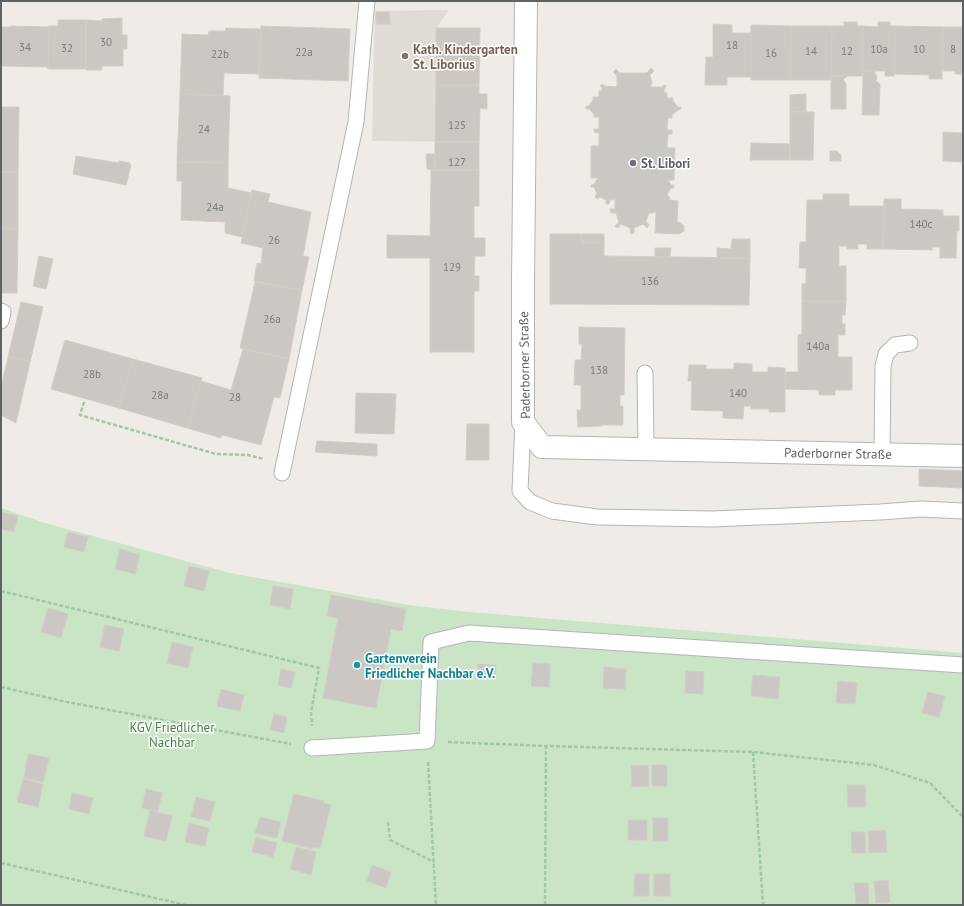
<svg xmlns="http://www.w3.org/2000/svg" width="964" height="906" viewBox="0 0 964 906" font-family="'PT Sans',sans-serif">
<style>
.education{fill:#dfdcd5}
.green{fill:#cae5c6}
.building{fill:#cbc7c3;stroke:#d4cdc6}
.lines{fill:none;stroke-linecap:round;stroke-linejoin:round}
.lane-casing{stroke:#b2b5b8;stroke-width:17}
.street-casing{stroke:#b2b5b8;stroke-width:24}
.path{stroke:#a1c8a6;stroke-width:2.5;stroke-dasharray:4 2;stroke-linecap:butt}
.lane{stroke:#fff;stroke-width:15}
.street{stroke:#fff;stroke-width:22}
.education-dot{fill:#8d6e63;stroke:#fff;stroke-width:1.5}
.worship-dot{fill:#6b7280;stroke:#fff;stroke-width:1.5}
.culture-dot{fill:#0f9aa8;stroke:#fff;stroke-width:1.5}
.labels{text-anchor:middle;stroke-width:3;stroke-linejoin:round;paint-order:stroke}
.number-label{font-size:11px;fill:#797c7d}
.education-label{font-size:13px;font-weight:bold;fill:#785e54;stroke:#fff;text-anchor:start}
.worship-label{font-size:13px;font-weight:bold;fill:#5b616d;stroke:#fff;text-anchor:start}
.street-label{font-size:13px;fill:#5e6366;stroke:#fff}
.culture-label{font-size:13px;font-weight:bold;fill:#0d838f;stroke:#fff;text-anchor:start}
.park-label{font-size:13px;fill:#41813b;stroke:#fff}
</style>
<rect width="100%" height="100%" fill="#efece7"/>
<polygon class="education" points="449,10 436,28 436,85 479,85 479,94 487,109 480,109 479,142 372,141 375,11"/>
<polygon class="green" points="1,508 45,523 230,573 409,605 470,612 963,653 963,905 1,905"/>
<g class="building">
<polygon points="376,12 389,12 390,24 376,24"/>
<polygon points="122,18 122,35 127,35 127,49 123,49 123,66 102,66 102,70 86,70 86,20 102,21 102,19"/>
<polygon points="58,20 86,20 86,69 48,69 48,26 58,26"/>
<polygon points="844,22 857,22 857,26 863,26 863,76 831,76 832,26 844,26"/>
<polygon points="878,22 890,22 890,26 895,26 894,76 885,76 885,71 864,71 864,75 863,76 863,26 878,27"/>
<polygon points="713,24 732,25 732,33 752,33 751,77 727,77 727,85 705,85 706,57 713,57"/>
<polygon points="751,25 791,26 790,80 751,80"/>
<polygon points="11,26 49,27 48,69 48,67 1,66 1,27 11,27"/>
<polygon points="261,26 350,29 348,81 259,78"/>
<polygon points="791,26 832,26 831,80 790,80"/>
<polygon points="895,26 943,27 942,79 929,79 929,75 894,74"/>
<polygon points="943,27 963,27 963,71 962,71 962,74 955,74 955,71 943,71"/>
<polygon points="226,28 261,29 259,74 224,73 223,96 180,94 182,34 208,35 209,31 225,31"/>
<polygon points="436,28 480,28 479,85 436,85"/>
<polygon points="651,68 654,71 650,75 652,83 650,87 662,87 664,85 666,86 664,89 664,92 667,93 667,97 668,98 673,98 673,101 678,107 681,107 681,109 678,110 672,115 672,118 668,118 667,130 672,130 672,134 668,134 667,148 675,148 674,180 668,180 671,185 674,185 674,188 671,188 667,194 670,198 669,200 678,201 677,222 679,222 684,226 684,231 679,234 655,233 656,212 654,212 654,213 649,213 646,221 649,225 647,228 643,224 634,228 634,233 631,234 630,228 621,224 618,228 615,226 619,222 616,213 611,213 610,209 615,209 615,199 610,200 609,204 606,204 606,200 600,197 597,199 595,196 597,194 594,187 591,187 591,185 594,184 598,178 591,178 591,146 599,146 599,133 594,132 594,129 599,129 599,117 594,117 594,114 589,109 586,109 586,106 589,106 593,100 593,97 598,97 599,96 599,91 602,91 602,88 600,86 603,84 604,86 617,87 617,76 613,72 616,69 620,73 647,73"/>
<polygon points="864,71 874,71 877,77 876,81 880,84 879,115 862,115 863,76 864,75"/>
<polygon points="831,76 848,76 843,79 846,84 846,109 831,109"/>
<polygon points="436,85 479,85 479,94 487,94 487,109 480,108 479,142 435,142"/>
<polygon points="180,94 230,96 228,163 177,162"/>
<polygon points="806,94 806,112 790,112 790,95"/>
<polygon points="1,107 19,107 18,172 1,172"/>
<polygon points="790,112 814,112 813,160 790,160"/>
<polygon points="943,132 963,133 963,162 943,161"/>
<rect x="435" y="142" width="44" height="28"/>
<polygon points="751,143 790,144 790,160 750,160"/>
<polygon points="830,151 837,151 841,155 841,161 830,161"/>
<polygon points="426,154 435,154 435,170 427,169"/>
<polygon points="76,156 119,163 119,161 130,163 130,165 131,165 126,185 73,174"/>
<polygon points="177,162 228,163 228,188 252,193 242,237 225,233 225,222 181,220 182,181 177,181"/>
<polygon points="431,170 479,170 479,206 474,206 474,238 485,238 485,256 475,256 474,276 479,276 479,291 474,291 474,352 430,352 430,258 387,258 387,235 430,236"/>
<polygon points="1,172 18,172 18,229 1,228"/>
<polygon points="252,190 270,194 268,202 311,212 303,256 309,257 302,290 254,281 257,263 261,264 263,248 241,243"/>
<polygon points="823,194 849,194 849,206 884,206 883,249 867,249 867,244 858,244 858,249 847,249 847,246 839,246 839,266 846,266 846,301 802,301 802,284 806,284 806,268 799,268 800,242 806,242 807,200 823,200"/>
<polygon points="884,199 901,199 901,209 943,210 943,216 959,216 959,231 957,231 956,258 940,258 940,247 932,247 932,250 883,249"/>
<polygon points="1,228 18,229 17,293 1,293"/>
<polygon points="550,234 581,234 581,240 583,240 583,243 604,243 604,256 750,258 749,305 550,304"/>
<polygon points="581,234 604,234 604,243 583,243 583,240 581,240"/>
<polygon points="732,239 750,239 750,258 717,258 717,248 731,249"/>
<polygon points="655,248 671,248 670,257 655,257"/>
<polygon points="39,256 53,259 46,289 33,286"/>
<polygon points="255,282 302,290 289,359 240,348"/>
<polygon points="802,301 846,301 845,315 842,315 842,324 845,324 845,335 838,335 838,357 852,357 852,390 835,390 835,395 819,395 819,390 785,389 786,372 798,372 798,335 802,334"/>
<polygon points="21,302 43,307 30,362 8,357"/>
<polygon points="579,327 625,328 624,395 620,395 620,406 623,406 623,425 602,425 602,426 578,427 577,410 581,410 581,385 574,385 575,360 581,360 582,344 579,344"/>
<polygon points="65,340 133,359 119,408 51,389"/>
<polygon points="243,349 289,359 280,398 274,397 261,445 222,435 221,438 187,428 201,381 231,390"/>
<polygon points="8,357 30,362 16,423 1,415 1,388"/>
<polygon points="133,359 202,378 187,428 119,408"/>
<polygon points="734,363 752,364 752,372 768,372 768,367 785,368 785,412 769,412 769,409 751,409 751,406 744,406 743,419 723,418 723,411 691,410 692,381 688,381 689,365 706,365 706,369 734,369"/>
<polygon points="356,393 396,394 394,434 355,433"/>
<polygon points="467,424 489,424 489,460 466,460"/>
<polygon points="317,441 377,444 377,456 315,452"/>
<polygon points="919,469 963,471 963,488 919,486"/>
<polygon points="1,512 18,516 14,532 1,529"/>
<polygon points="68,532 88,537 84,552 64,547"/>
<polygon points="120,549 140,555 135,574 115,569"/>
<polygon points="189,566 209,571 204,591 184,586"/>
<polygon points="273,586 293,589 290,609 270,605"/>
<polygon points="331,595 406,609 402,631 391,629 376,708 323,698 338,618 327,616"/>
<polygon points="48,608 68,614 61,638 41,632"/>
<polygon points="105,625 124,629 119,651 100,647"/>
<polygon points="172,642 193,647 188,668 167,663"/>
<polygon points="533,663 550,664 549,687 531,686"/>
<polygon points="478,664 496,665 495,678 478,677"/>
<polygon points="604,667 626,669 625,689 603,688"/>
<polygon points="281,669 295,672 291,688 278,685"/>
<polygon points="686,671 704,672 703,694 685,693"/>
<polygon points="753,675 780,677 778,699 751,696"/>
<polygon points="838,681 857,683 855,704 836,703"/>
<polygon points="221,689 244,695 240,711 217,706"/>
<polygon points="928,692 945,696 939,717 922,713"/>
<polygon points="274,714 287,717 284,733 270,730"/>
<polygon points="28,754 49,758 43,782 24,778"/>
<polygon points="648,765 649,786 632,787 631,766"/>
<rect x="652" y="765" width="15" height="21"/>
<polygon points="23,779 43,784 38,807 17,802"/>
<polygon points="847,785 865,785 866,807 848,807"/>
<polygon points="146,789 162,793 158,811 142,808"/>
<polygon points="72,793 93,798 89,814 69,809"/>
<polygon points="294,794 324,801 323,803 331,805 320,848 312,847 312,849 282,841"/>
<polygon points="196,797 215,802 210,821 191,817"/>
<polygon points="150,810 172,816 166,841 144,836"/>
<polygon points="260,817 281,822 277,838 255,833"/>
<rect x="653" y="818" width="15" height="23"/>
<rect x="628" y="820" width="19" height="20"/>
<polygon points="189,823 209,828 205,846 185,842"/>
<polygon points="885,830 887,852 869,853 868,831"/>
<polygon points="851,832 865,832 866,853 852,853"/>
<polygon points="256,837 277,843 273,857 252,852"/>
<polygon points="296,847 316,852 311,875 290,869"/>
<polygon points="372,865 391,872 386,888 367,881"/>
<polygon points="635,874 649,874 649,896 634,896"/>
<rect x="654" y="874" width="16" height="22"/>
<polygon points="888,880 890,902 876,903 874,881"/>
<polygon points="854,883 868,883 869,904 856,904"/>
</g>
<g class="lines">
<g class="lane-casing">
<g id="lane">
<polyline points="1,311 3,312 1,321"/>
<polyline points="645,373 646,449"/>
<polyline points="523,422 520,491 530,502 552,511 597,517 713,519 880,512 921,509 963,511"/>
<polyline points="882,454 883,366 886,354 895,345 910,343"/>
<polyline points="282,473 356,122 367,1"/>
<polyline points="312,748 427,741 431,642 469,633 963,665"/>
</g>
</g>
<g class="street-casing">
<polyline id="street" points="526,1 523,283 523,422 542,447 963,456"/>
</g>
<g class="path">
<polyline points="84,402 80,415 216,454 248,455 264,459"/>
<polyline points="1,591 319,668 311,713 312,726"/>
<polyline points="1,687 67,702 291,744"/>
<polyline points="448,742 546,746 753,752 874,765 930,783 963,817"/>
<polyline points="753,752 763,905"/>
<polyline points="428,762 436,905"/>
<polyline points="388,822 390,840 434,862"/>
<polyline points="1,863 186,905"/>
<polyline points="545,905 546,746"/>
</g>
<use href="#lane" class="lane"/>
<use href="#street" class="street"/>
</g>
<circle class="education-dot" cx="405" cy="56" r="4"/>
<circle class="worship-dot" cx="633" cy="163" r="4"/>
<circle class="culture-dot" cx="357" cy="665" r="4"/>
<g class="labels">
<g class="number-label">
<text x="106" y="46">30</text>
<text x="732" y="49">18</text>
<text x="25" y="51">34</text>
<text x="67" y="52">32</text>
<text x="879" y="53">10a</text>
<text x="919" y="53">10</text>
<text x="953" y="53">8</text>
<text x="811" y="55">14</text>
<text x="847" y="55">12</text>
<text x="304" y="56">22a</text>
<text x="771" y="57">16</text>
<text x="220" y="58">22b</text>
<text x="457" y="129">125</text>
<text x="204" y="133">24</text>
<text x="457" y="166">127</text>
<text x="215" y="211">24a</text>
<text x="921" y="228">140c</text>
<text x="274" y="244">26</text>
<text x="452" y="271">129</text>
<text x="650" y="285">136</text>
<text x="272" y="323">26a</text>
<text x="818" y="350">140a</text>
<text x="599" y="374">138</text>
<text x="92" y="378">28b</text>
<text x="738" y="397">140</text>
<text x="160" y="399">28a</text>
<text x="235" y="401">28</text>
</g>
<g class="education-label">
<text x="413" y="54">Kath. Kindergarten<tspan x="413" dy="15">St. Liborius</tspan></text>
</g>
<g class="worship-label">
<text x="641" y="168">St. Libori</text>
</g>
<g class="street-label">
<text transform="translate(524 365) rotate(-91)" y="5">Paderborner Straße</text>
<text transform="translate(838 453) rotate(1)" y="5">Paderborner Straße</text>
</g>
<g class="culture-label">
<text x="365" y="663">Gartenverein<tspan x="365" dy="15">Friedlicher Nachbar e.V.</tspan></text>
</g>
<g class="park-label">
<text x="172" y="732">KGV Friedlicher<tspan x="172" dy="15">Nachbar</tspan></text>
</g>
</g>
<rect width="964" height="906" fill="none" stroke="#5e6366" stroke-width="4"/>
</svg>
